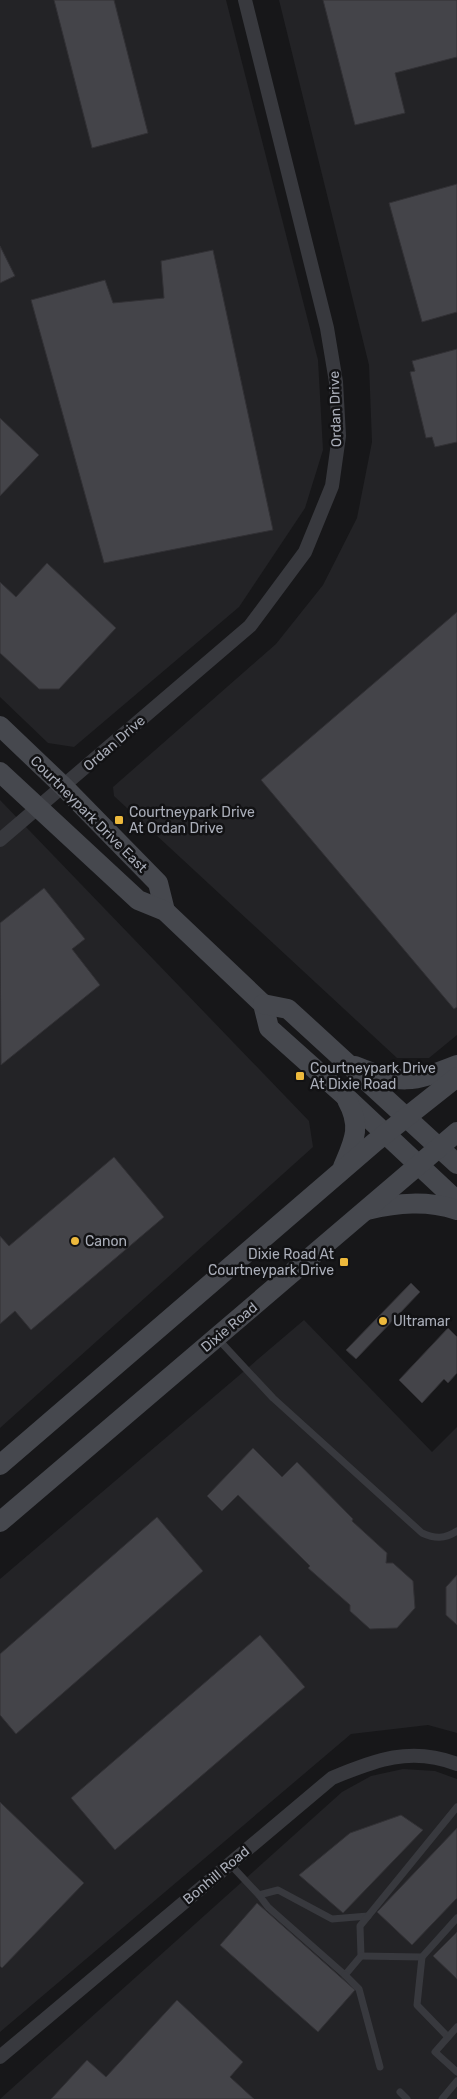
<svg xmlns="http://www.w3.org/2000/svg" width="457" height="2099" viewBox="0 0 457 2099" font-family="Rubik,sans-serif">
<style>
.built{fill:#232326}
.building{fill:#444449;stroke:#323135}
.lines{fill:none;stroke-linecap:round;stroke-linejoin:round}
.lane{stroke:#38393e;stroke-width:7}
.street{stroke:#38393e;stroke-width:14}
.secondary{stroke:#46484e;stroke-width:20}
.poi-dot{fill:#edb93c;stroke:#121214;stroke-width:2}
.labels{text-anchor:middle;stroke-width:5;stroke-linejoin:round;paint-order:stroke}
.street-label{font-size:14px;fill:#aaaeb9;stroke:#121214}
.poi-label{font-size:14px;fill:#aaaeb9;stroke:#121214;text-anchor:start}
</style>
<rect width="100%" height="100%" fill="#171719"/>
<g class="built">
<polygon points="0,0 226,0 318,360 323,450 305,508 239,607 74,747 48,743 0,697"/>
<polygon points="279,0 457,0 457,1035 429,1058 397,1058 114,796 113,787 276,644 323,585 357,518 372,442 369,365"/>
<polygon points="0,800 309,1121 313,1147 0,1428"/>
<polygon points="304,1320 432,1452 457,1427 457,1733 428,1725 351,1734 0,2032 0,1579"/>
<polygon points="403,1769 435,1771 457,1779 457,2099 0,2099 342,1792 371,1776"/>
</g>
<g class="building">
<polygon points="54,0 114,0 148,133 92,148"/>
<polygon points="323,0 457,0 457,57 395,73 405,113 355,125"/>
<polygon points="457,184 457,312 422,322 389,203"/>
<polygon points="0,246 15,276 0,283"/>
<polygon points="213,250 273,530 104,563 31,300 105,280 113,303 164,298 161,261"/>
<polygon points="457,349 457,442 435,447 432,437 426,438 410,372 415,371 412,361"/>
<polygon points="0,418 39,455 0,496"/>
<polygon points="47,563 116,628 59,689 39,689 0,653 0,582 16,597"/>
<polygon points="457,612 457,1007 454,1009 261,780"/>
<polygon points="44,888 85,939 72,949 100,985 1,1065 0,923"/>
<polygon points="114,1157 164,1217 31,1330 15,1311 0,1324 0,1236 9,1246"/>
<polygon points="411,1283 420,1292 356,1359 346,1350"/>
<polygon points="448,1328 457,1337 457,1373 448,1383 444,1379 422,1403 399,1380"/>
<polygon points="253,1448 282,1477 297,1462 353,1519 352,1521 387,1553 386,1563 393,1563 413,1581 415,1608 397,1628 370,1629 350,1611 350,1605 308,1568 310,1566 238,1495 222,1511 207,1496"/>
<polygon points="157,1517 203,1571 16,1734 0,1715 0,1654"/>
<polygon points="457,1575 457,1625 446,1615 446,1587"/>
<polygon points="260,1635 305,1687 115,1850 71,1798"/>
<polygon points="0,1802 84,1883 2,1968 0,1966"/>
<polygon points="401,1815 423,1830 343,1913 299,1875 350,1833"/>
<polygon points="457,1828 457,1898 412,1945 377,1912"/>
<polygon points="257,1903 355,1990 318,2032 220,1945"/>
<polygon points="457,1932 457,1979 433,1956"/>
<polygon points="177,2000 243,2062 230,2077 254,2099 51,2099 87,2060 106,2077"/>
</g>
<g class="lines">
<g class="lane">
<path d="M218 1339 273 1398 422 1533C435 1539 445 1539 457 1531"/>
<polyline points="230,1864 259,1895 278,1890 332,1919 368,1916"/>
<polyline points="259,1895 268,1907 345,1975 361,1956 360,1926 457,1807"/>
<polyline points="361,1956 422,1957 457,1918"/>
<polyline points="422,1957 417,2005 448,2037"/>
<polyline points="345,1975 359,1989 380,2067"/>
<polyline points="457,2027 435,2052 457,2072"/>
<polyline points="400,2092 407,2099"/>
<polyline points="442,2099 457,2081"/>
</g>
<g class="street">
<polyline points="0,840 250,626 305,552 332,486 339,436 336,382 327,328 245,0"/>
<path d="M0 2057 332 1778C375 1760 411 1746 457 1764"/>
</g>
<g class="secondary">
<polyline points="0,726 64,787 158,883 165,911"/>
<polyline points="0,772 138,900 165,911 263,1004 269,1028 345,1096 457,1201"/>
<polyline points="263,1004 288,1009 457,1164"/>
<path d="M355 1066C402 1085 411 1083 457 1065"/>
<path d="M343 1167C354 1141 362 1127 347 1100"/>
<path d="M367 1210C398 1203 426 1200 457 1210"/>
<polyline points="0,1465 375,1142 457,1077"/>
<polyline points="0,1522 457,1132"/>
</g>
</g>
<g class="poi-dot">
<rect x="114" y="815" width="10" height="10" rx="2.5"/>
<rect x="295" y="1071" width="10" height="10" rx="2.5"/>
<circle cx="75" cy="1241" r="5"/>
<rect x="339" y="1257" width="10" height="10" rx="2.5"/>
<circle cx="383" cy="1321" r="5"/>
</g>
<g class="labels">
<g class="street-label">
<text transform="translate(335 409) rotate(-92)" y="5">Ordan Drive</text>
<text transform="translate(114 743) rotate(-41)" y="5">Ordan Drive</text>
<text transform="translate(89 814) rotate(45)" y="5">Courtneypark Drive East</text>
<text transform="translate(229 1327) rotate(-40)" y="5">Dixie Road</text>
<text transform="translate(216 1875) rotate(-40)" y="5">Bonhill Road</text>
</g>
<g class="poi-label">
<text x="129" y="817">Courtneypark Drive<tspan x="129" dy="16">At Ordan Drive</tspan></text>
<text x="310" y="1073">Courtneypark Drive<tspan x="310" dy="16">At Dixie Road</tspan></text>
<text x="85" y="1246">Canon</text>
<text x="334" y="1259" text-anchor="end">Dixie Road At<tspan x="334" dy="16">Courtneypark Drive</tspan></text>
<text x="393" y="1326">Ultramar</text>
</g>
</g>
</svg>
